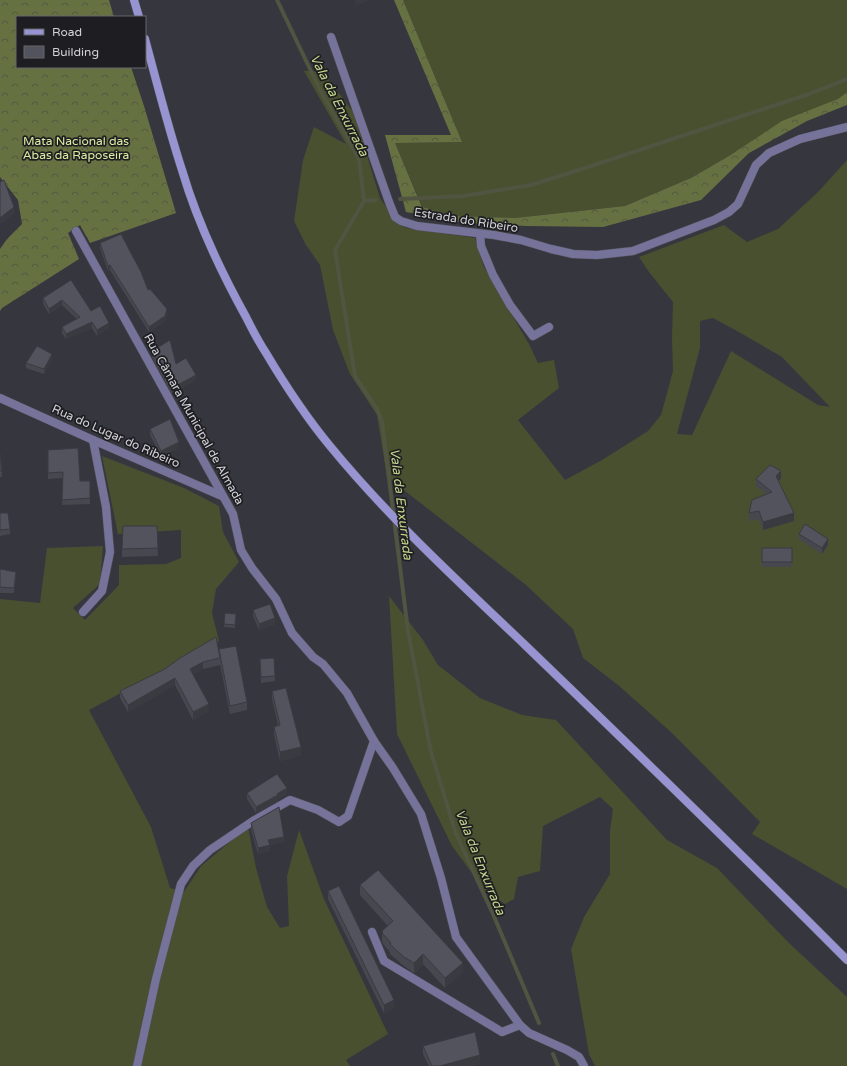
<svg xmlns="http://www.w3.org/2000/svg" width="847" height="1066" viewBox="0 0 847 1066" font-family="'Varela Round',sans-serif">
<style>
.grass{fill:#485030;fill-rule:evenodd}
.forest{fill:url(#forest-crowns)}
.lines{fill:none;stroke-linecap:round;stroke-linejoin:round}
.stream{stroke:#505440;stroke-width:4}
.street-casing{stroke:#52525a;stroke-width:9}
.secondary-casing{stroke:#52525a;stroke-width:9}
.street{stroke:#75739a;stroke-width:8}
.secondary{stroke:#9794d1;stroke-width:8}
.wall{fill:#474750}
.shaded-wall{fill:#3a3a41}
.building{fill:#53535d;stroke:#3a3a41}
.labels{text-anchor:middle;stroke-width:3.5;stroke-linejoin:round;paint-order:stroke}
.park-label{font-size:12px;fill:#daeea2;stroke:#1e1e22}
.street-label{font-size:12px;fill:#d1d1d7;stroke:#1e1e22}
.water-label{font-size:13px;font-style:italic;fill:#c2d58a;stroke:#1e1e22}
</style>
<defs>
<pattern id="forest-crowns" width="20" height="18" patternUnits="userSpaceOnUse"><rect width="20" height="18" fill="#667142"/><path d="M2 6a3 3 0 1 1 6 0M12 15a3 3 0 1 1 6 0" fill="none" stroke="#545a41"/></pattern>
</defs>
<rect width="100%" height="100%" fill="#36363f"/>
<g class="grass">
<polygon points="403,0 847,0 847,92 838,99 729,156 691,178 625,206 515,218 453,216 423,208 395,143 462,142"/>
<path d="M304 71H322L354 113 380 198 397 223 406 228 475 238 484 267 529 344 538 363 554 360 559 388 518 420 565 480 602 460 648 431 661 415 673 371 672 337 673 302 649 272 639 257 724 225 747 242 778 229 818 192 847 160V889L752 834 760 822 672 733 618 685 583 658 573 629 543 601 526 585 387 477 377 415 350 374 333 330 320 265 306 245 294 221 303 160 314 127 346 144ZM713 318 737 331 782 357 830 407 818 405 731 351 692 435 677 434 700 348V321Z"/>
<polygon points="102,456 184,488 219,506 223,532 239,562 216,589 212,613 219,641 89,710 151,827 170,888 184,892 201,866 248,827 256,868 267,907 280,928 289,926 287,876 299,830 324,899 388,1034 346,1060 350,1066 0,1066 0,599 40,603 47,548 103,546 100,584 73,608 85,620 119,585 119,565 166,564 181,558 181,530 118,534"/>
<polygon points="389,596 423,640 438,665 480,698 522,715 556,720 667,840 717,868 789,943 847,997 847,1066 595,1066 589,1054 571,949 584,917 610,874 610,830 613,809 600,797 543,826 540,871 518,877 514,899 505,904 486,892 452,846 397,734"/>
</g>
<g class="forest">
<polygon points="0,0 109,0 114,17 17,17 17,67 131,67 144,106 176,213 90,243 80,225 68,233 79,259 2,308 0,311 0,249 7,239 22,224 18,200 0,177"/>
<polygon points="394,0 403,0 462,142 395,143 422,207 453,216 515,218 625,206 691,178 729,156 782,121 838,99 847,92 847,105 807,121 749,153 701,200 603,227 527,226 466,223 406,212 385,135 451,135"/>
</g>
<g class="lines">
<g class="stream">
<polyline points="277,0 320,90 359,159 364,201 335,250 355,376 377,409 382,422 408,631 431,752 456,834 493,914 539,1023"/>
<polyline points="400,199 463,196 531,185 582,169 809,94 847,79"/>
<polyline points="364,201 376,200"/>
<polyline points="553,1054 558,1066"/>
</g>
<g class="street-casing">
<g id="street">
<polyline points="331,37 389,202 395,217 401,221 417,226 494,235 521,240 551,249 573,254 597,255 633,251 714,220 729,212 738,204 756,165 769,153 800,139 847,127"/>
<polyline points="76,231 233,514 241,550 252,568 276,599 292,633 313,657 323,664 347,693 374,741 393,768 421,814 441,878 456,937 520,1025"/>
<polyline points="480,234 481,246 493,275 510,305 533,336 549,327"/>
<polyline points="0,398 93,440 222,496"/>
<polyline points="83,612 102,591 110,552 106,507 93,440"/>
<polyline points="372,932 384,961 502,1032 520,1025 529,1033 567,1050 579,1057 584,1066"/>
<polyline points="137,1066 156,979 181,884 193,866 210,850 253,821 290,800 318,810 339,822 348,816 374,741"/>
</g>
</g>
<g class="secondary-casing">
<g id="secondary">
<polyline points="134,0 139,17"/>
<path d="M145 39C157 83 168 127 182 170 197 221 220 270 246 317 252 329 258 341 266 353 285 385 306 417 330 446 389 518 458 581 525 645 633 749 741 853 847 960"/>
</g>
</g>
<use href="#street" class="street"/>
<use href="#secondary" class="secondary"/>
</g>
<g class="wall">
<polygon points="100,243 148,290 167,314 165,321 149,332 110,270 108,271 100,248"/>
<polygon points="71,280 91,311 109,328 97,336 92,328 66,339 62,333 62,327 77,319 62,305 49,314 43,304 43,298"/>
<polygon points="152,351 176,364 196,380 172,394 152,357"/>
<polygon points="52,360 44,374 26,368 26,363"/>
<polygon points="150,429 179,448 161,456 150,435"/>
<polygon points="48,450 80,481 90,481 90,504 62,505 63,478 48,479"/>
<polygon points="0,453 2,471 2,477 0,477"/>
<polygon points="781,478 779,481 794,521 763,530 759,519 749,521 749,513 766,494 756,486 756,479"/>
<polygon points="0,513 10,529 10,534 0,536"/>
<polygon points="157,526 158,556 122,557 122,549"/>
<polygon points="799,534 828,545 822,554 799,539"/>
<rect x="762" y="548" width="30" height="19"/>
<polygon points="0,569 16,577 14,593 0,593"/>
<polygon points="253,610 275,624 259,630 253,616"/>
<polygon points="225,613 236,614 235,628 224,627"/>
<polygon points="219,651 247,702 247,710 230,714 220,664 220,665 203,669 193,674 209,711 193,720 175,685 128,712 120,698 120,691"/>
<polygon points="260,659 275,676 275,681 261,683"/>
<polygon points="272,691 301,755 280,761 274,735 274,727 278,725 272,699"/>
<polygon points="247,793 287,794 278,799 278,801 256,813 247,799"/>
<polygon points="251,823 284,842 270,845 270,850 258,854 251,829"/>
<polygon points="360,885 463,972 445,988 423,964 414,973 404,966 390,954 390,952 383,944 382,941 382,931 388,926 360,895"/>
<polygon points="328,891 394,1008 384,1013 328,899"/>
<polygon points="423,1046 480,1064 471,1066 429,1066 423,1054"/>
</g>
<g class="shaded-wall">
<polygon points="355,0 372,0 355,6"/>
<polygon points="14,207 14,214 0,225 0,218"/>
<polygon points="110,265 110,270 108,271 108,266"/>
<polygon points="62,300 62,305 49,314 49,309"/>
<polygon points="167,309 167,314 165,321 149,332 149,327"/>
<polygon points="92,322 92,328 66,339 66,334"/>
<polygon points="109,323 109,328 97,336 97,330"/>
<polygon points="52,354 52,360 44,374 44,369"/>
<polygon points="196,375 196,380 172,394 172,388"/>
<polygon points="179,442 179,448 161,456 161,451"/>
<polygon points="781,471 781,478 776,484 776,476"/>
<polygon points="794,513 794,521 763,530 763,522"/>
<polygon points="828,539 828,545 822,554 822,548"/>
<polygon points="16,572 16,577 14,593 14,588"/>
<polygon points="275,618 275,624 259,630 259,624"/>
<polygon points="203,662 203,669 190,676 190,669"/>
<polygon points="175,678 175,685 128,712 128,705"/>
<polygon points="209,704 209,711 193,720 193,712"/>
<polygon points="301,747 301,755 280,761 280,752"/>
<polygon points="287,788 287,794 278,799 278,801 256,813 256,807"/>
<polygon points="284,837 284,842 270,845 270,850 258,854 258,848 268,840"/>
<polygon points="423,954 423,964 414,973 414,963"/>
<polygon points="463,963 463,972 445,988 445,978"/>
<polygon points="394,1000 394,1008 384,1013 384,1005"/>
<polygon points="480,1055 480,1064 471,1066 440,1066"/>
</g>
<g class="building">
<polygon points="4,180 14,207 0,218 0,182"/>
<polygon points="121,234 141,272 148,290 150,289 167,309 165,316 149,327 110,265 108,266 100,243"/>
<polygon points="71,280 91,311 100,306 109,323 97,330 92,322 66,334 62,327 80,317 62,300 49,309 43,298"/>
<polygon points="170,340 176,364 186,358 196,375 172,388 152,351"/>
<polygon points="37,346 52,354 44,369 26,363"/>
<polygon points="170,419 179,442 161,451 150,429"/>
<polygon points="78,448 80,481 90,481 90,498 62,500 63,472 48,473 48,450"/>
<polygon points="0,453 2,471 0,471"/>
<polygon points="770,465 781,471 776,476 794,513 763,522 759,511 749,513 752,500 772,492 756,479"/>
<polygon points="0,513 8,513 10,529 0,530"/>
<polygon points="805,524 828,539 822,548 799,534"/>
<polygon points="123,526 157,526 158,548 122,549"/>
<rect x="762" y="548" width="30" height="14"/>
<polygon points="0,569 16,572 14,588 0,587"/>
<polygon points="270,604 275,618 259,624 253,610"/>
<polygon points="225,613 236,614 235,625 224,624"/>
<polygon points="216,637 220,658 203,662 190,669 209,704 193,712 175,678 128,705 120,691 165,669 180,658"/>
<polygon points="236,646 247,702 230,706 219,649"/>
<polygon points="274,658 275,676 261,677 260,659"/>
<polygon points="286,688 301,747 280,752 274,727 280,725 272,691"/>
<polygon points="277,774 287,788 277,794 278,795 256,807 247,793"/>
<polygon points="279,807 284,837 268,840 270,845 258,848 251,823"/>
<polygon points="378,870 463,963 445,978 423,954 414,963 404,957 396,950 390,944 391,943 383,934 382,931 393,921 360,885"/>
<polygon points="339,886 394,1000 384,1005 328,891"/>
<polygon points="475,1032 480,1055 440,1066 432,1066 423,1046"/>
</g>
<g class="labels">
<g class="park-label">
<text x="76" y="145">Mata Nacional das<tspan x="76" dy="14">Abas da Raposeira</tspan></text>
</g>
<g class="street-label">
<text transform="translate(466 220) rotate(9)" y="4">Estrada do Ribeiro</text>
<text transform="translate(194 419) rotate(61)" y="4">Rua Câmara Municipal de Almada</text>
<text transform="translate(116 436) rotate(24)" y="4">Rua do Lugar do Ribeiro</text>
</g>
<g class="water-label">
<text transform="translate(340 105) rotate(63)" y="5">Vala da Enxurrada</text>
<text transform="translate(402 504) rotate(83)" y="5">Vala da Enxurrada</text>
<text transform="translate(481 862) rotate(68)" y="5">Vala da Enxurrada</text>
</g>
</g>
<rect x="16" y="16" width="130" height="52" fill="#1e1e22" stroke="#66666a"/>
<rect x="24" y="29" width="20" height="6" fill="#9794d1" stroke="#66666a"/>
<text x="52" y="36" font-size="12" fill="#d1d1d7">Road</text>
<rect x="24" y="46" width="20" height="12" fill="#53535d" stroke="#66666a"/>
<text x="52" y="56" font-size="12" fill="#d1d1d7">Building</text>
</svg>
